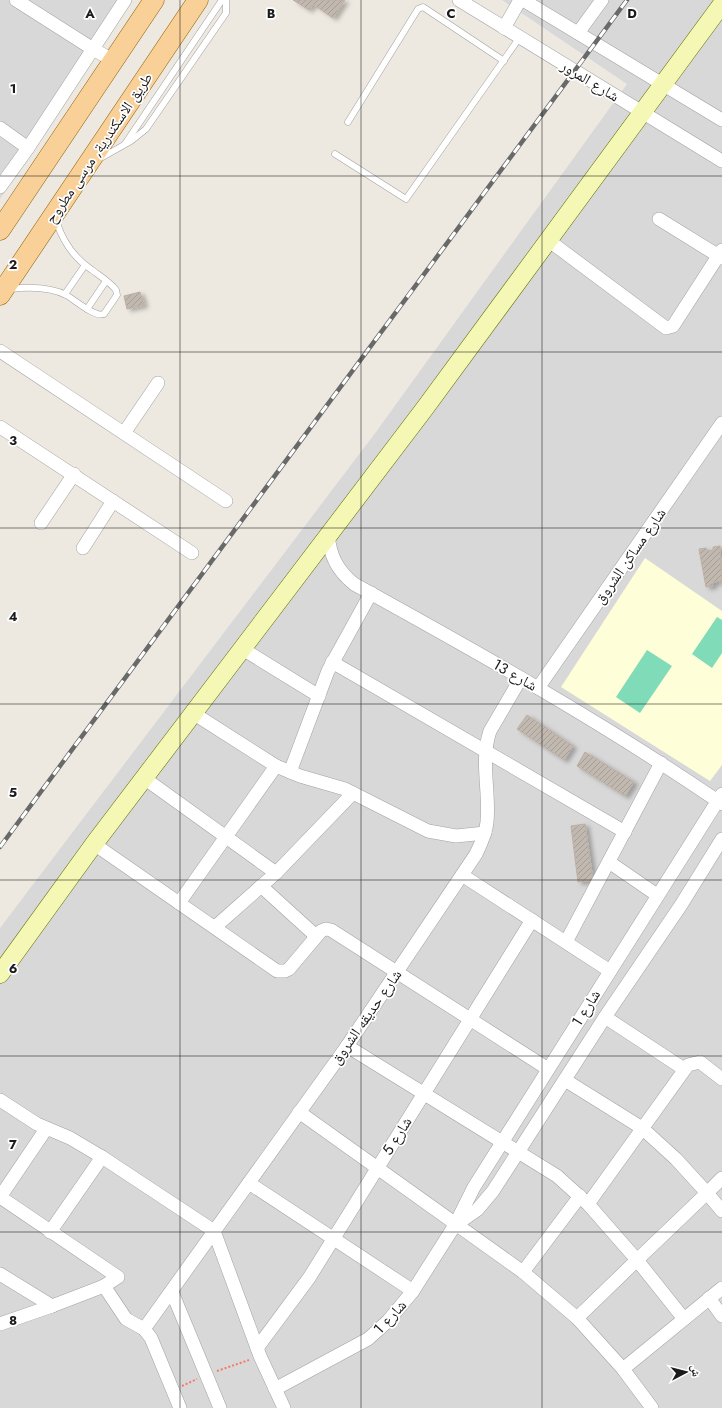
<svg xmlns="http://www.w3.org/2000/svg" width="722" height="1408" viewBox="0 0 722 1408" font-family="Jost,'Noto Naskh Arabic',sans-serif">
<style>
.residential{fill:#d9d8d8}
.education{fill:#fefed8}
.pitch{fill:#7fdbb8}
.building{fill:url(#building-hatch);stroke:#beafa4;filter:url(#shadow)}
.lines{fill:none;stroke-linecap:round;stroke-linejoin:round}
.lane-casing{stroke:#a2a2a2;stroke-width:7}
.street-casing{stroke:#a2a2a2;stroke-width:14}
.secondary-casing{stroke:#626e06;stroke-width:19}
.primary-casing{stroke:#906103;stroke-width:21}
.path{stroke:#f77768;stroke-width:2;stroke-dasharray:2 2;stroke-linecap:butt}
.lane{stroke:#fff;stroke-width:6}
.street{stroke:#fff;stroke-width:13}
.secondary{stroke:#f4f8b4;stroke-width:18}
.primary{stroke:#fad099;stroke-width:20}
.rail-casing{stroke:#696969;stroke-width:4.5}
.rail{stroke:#fff;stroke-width:3;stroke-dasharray:9;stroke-linecap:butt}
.grid{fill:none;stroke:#1b1b1b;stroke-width:1;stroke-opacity:0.55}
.labels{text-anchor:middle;stroke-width:3.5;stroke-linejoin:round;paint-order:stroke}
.street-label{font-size:15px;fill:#1b1b1b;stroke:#fff}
.grid-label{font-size:13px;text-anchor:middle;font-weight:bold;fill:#1b1b1b;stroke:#fff;stroke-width:3.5;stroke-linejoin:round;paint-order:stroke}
</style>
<defs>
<pattern id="building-hatch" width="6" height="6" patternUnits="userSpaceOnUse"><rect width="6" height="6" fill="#c1b8b0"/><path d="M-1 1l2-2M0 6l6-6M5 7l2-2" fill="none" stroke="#a59e97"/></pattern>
<filter id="shadow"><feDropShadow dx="4" dy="2.5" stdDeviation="2" flood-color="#0004"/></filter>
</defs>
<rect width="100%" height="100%" fill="#ede9e1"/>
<g class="residential">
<polygon points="0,0 132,0 0,199"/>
<polygon points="502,0 722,0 722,1408 0,1408 0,928 376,432 627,84"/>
</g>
<polygon class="education" points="645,558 722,611 722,765 710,781 561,687"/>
<g class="pitch">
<polygon points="717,617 722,620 722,653 712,668 692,654"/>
<polygon points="647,650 672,666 640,713 616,697"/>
</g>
<g class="building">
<polygon points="293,0 345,0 333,18 313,4 309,10"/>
<polygon points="140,292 144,305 127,309 124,296"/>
<polygon points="720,546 722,584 720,584 719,581 712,583 713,586 706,587 699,549 706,548 707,551 713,550 713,547"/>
<polygon points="527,715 573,746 564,760 517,729"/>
<polygon points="585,752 634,782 625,796 577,766"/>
<polygon points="585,824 593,880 578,882 571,826"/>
</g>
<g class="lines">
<g class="lane-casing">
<g id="lane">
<polyline points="348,122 418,9 423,7 504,61"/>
<polyline points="125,144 222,0"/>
<polyline points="335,154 406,199 520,37"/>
<polyline points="99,159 131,141 146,129 226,13 226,0"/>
<path d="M10 289C27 287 50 287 66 295 75 300 95 318 104 314L117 295 116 290C110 282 100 276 92 270 74 258 62 240 56 220"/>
<polyline points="65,294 85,265"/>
<polyline points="87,309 106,281"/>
</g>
</g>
<g class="street-casing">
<g id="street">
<polyline points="16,0 93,49 114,61"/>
<polyline points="459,0 722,161"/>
<polyline points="523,0 722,120"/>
<polyline points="504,28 520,0"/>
<polyline points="578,33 602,0"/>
<polyline points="0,128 28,148"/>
<polyline points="0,187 28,148 125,0"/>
<polyline points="659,219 722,258"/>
<polyline points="548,240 666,328 673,326 722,250"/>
<polyline points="0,351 226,501"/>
<polyline points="0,427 192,553"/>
<polyline points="124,433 158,383"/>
<polyline points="41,523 74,474"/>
<path d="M328 534C330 556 337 570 354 584 479 653 604 723 722 804"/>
<polyline points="83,548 113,501"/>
<polyline points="241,648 319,696"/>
<polyline points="332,662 625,832"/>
<polyline points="538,688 722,423"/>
<polyline points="193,713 276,766 300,776 345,789 428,831 456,836 485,833"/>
<polyline points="290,772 328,671 371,593"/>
<polyline points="144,778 276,873"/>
<polyline points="94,844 277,971 285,971 289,969 321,931 326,929 331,930 548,1069"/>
<polyline points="609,862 657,895"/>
<polyline points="462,875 610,971"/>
<polyline points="261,886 316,936"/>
<polyline points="179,903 276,766"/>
<polyline points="215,927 276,873 353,793"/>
<polyline points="566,942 661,763"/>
<polyline points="605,1017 684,1069"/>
<polyline points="347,1046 557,1176 588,1204 637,1260 707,1193 722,1211"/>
<polyline points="565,1080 642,1128 676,1159 707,1193 722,1178"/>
<polyline points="0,1100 37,1124 70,1138 102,1157 214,1231 260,1356 284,1408"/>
<polyline points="299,1112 523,1272 577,1318 623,1369 652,1408"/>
<polyline points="249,1183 413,1291"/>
<polyline points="0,1197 118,1277 104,1286 52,1306 0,1324"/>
<polyline points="0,1197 46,1129"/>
<polyline points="588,1204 688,1065 700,1062 722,1079"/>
<polyline points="457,1224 477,1210 493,1191 605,1017 681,905 722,839"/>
<polyline points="50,1232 102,1157"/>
<polyline points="523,1272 580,1196"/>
<polyline points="0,1274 52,1306"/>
<polyline points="104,1286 126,1319 144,1329 151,1338 180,1408"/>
<polyline points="172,1292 220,1408"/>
<polyline points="709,1298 722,1316"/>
<polyline points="577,1318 637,1260 684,1319"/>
<path d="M144 1329 347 1046 476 854C481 844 486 833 487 822 490 791 480 761 490 731L521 678"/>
<polyline points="257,1348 309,1278 532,920"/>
<polyline points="623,1369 722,1288"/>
<polyline points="275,1389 368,1339 388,1321 413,1291 455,1225 474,1187 503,1141 722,794"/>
</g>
</g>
<g class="secondary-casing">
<polyline id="secondary" points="0,974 94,844 425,408 722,4"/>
</g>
<g class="primary-casing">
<g id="primary">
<polyline points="0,230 154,0"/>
<polyline points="0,295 198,0"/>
</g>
</g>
<g class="path">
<polyline points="217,1371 249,1360"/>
<polyline points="182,1386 197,1379"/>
</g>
<use href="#lane" class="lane"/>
<use href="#street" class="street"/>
<use href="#secondary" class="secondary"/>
<use href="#primary" class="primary"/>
<g class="rail-casing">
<polyline id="rail" points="0,847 627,0"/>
</g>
<use href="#rail" class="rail"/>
</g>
<path class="grid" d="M180 0V1408M361 0V1408M542 0V1408M0 176H722M0 352H722M0 528H722M0 704H722M0 880H722M0 1056H722M0 1232H722"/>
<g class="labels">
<g class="street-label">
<text transform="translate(590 81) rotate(31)" y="5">شارع المرور</text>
<text transform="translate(99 148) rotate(-56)" y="5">طريق الاسكندرية, مرسى مطروح</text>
<text transform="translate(630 556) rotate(-55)" y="5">شارع مساكن الشروق</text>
<text transform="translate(515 675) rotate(30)" y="5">شارع 13</text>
<text transform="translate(586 1008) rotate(-58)" y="5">شارع 1</text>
<text transform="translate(366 1017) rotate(-55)" y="5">شارع حديقه الشروق</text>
<text transform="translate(397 1136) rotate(-58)" y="5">شارع 5</text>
<text transform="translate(390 1317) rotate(-47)" y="5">شارع 1</text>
</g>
</g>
<g class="grid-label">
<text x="90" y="18">A</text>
<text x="271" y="18">B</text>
<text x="451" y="18">C</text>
<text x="632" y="18">D</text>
<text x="13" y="93">1</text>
<text x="13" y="269">2</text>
<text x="13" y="445">3</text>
<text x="13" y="621">4</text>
<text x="13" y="797">5</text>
<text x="13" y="973">6</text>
<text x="13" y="1149">7</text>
<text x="13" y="1325">8</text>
</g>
<g transform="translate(686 1372) rotate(83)" stroke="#ffffff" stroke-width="3" paint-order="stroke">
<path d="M0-3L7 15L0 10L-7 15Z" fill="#1b1b1b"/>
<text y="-6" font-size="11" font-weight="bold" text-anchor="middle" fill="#1b1b1b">ش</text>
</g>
</svg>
